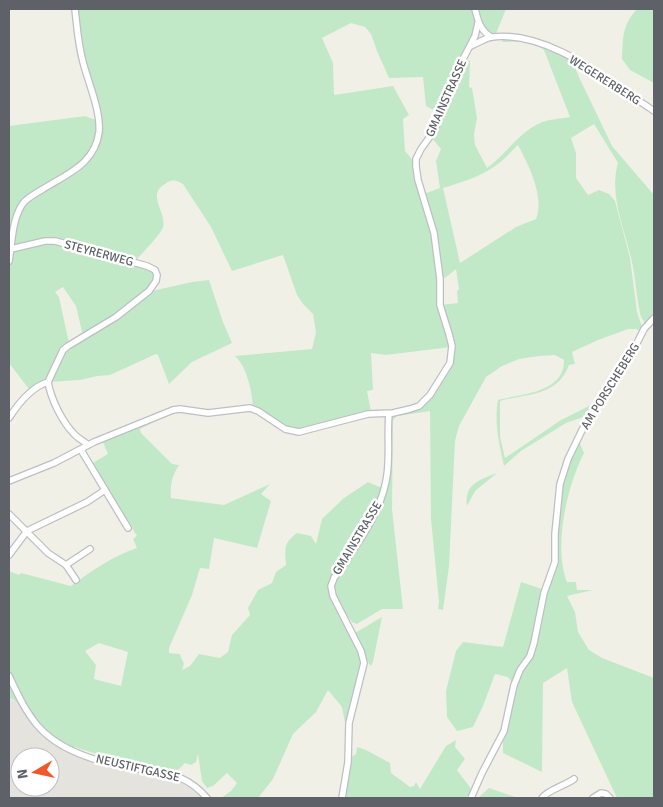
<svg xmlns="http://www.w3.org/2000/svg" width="663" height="807" viewBox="0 0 663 807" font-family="Signika,sans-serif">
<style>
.industrial{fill:#e4e3de;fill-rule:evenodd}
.green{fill:#c2e9c7;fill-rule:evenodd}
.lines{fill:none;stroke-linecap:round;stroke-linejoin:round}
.minor-casing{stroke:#bebfc5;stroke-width:8}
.minor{stroke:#fff;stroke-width:5.5}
.labels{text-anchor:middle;stroke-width:5;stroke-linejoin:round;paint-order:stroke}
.street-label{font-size:12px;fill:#5e6167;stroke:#fff}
</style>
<rect width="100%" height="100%" fill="#f1f0e6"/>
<path class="industrial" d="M9 699 14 701 49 740 81 757 142 773 168 776 185 782 193 788 204 798H9ZM20 757H50V787H20Z"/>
<g class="green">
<path d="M73 9H473L476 24 475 32 439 113 426 106 423 77 389 78 377 51 371 34 365 27 351 23 322 38 333 63 334 95 393 86 409 115 403 119 405 151 415 163 429 217 438 273V302L451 347 386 355 371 353 373 390 367 391 371 412 300 430 288 428 253 407C252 391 247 367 235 356L312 349 316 332 313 314 303 304 297 295 283 255 232 271 211 227 183 184C176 180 172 179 165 184 146 195 167 212 163 227 161 234 141 255 135 261L159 275V282L152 291 192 282 209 280 223 322 232 343 192 362 169 384 158 355 156 354 110 375 97 376 80 380 50 382 32 393 9 363V126L85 116 98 121ZM63 287 76 306 83 336 69 343 59 297 55 292Z"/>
<polygon points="476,9 506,9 495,36 484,30"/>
<path d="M637 9H654V83L630 70 622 59C623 38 622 25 637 9Z"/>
<path d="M503 39 529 40 574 61 573 62 579 77 612 146 654 195V316L645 323 641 317C637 301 636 284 633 267 627 234 608 197 618 163L594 124 571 138 576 153V178L588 195 599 190 609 194 615 201 630 258 637 312 642 327 641 332 636 329H628L598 340 572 352 575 364 569 365C557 397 528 393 500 401V437L505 458 561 420 591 405 598 399 589 415 566 423 521 451 504 466C499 444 494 422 498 400 521 394 565 393 564 360L555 355 539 356 519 359 502 366 486 377 459 426 455 441 449 566 443 610 438 609 439 602 431 519 430 411 397 416 393 420 392 509 403 609H382L357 624 352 622C344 610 331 596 336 580L374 516 385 494 389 422 394 415 424 403 453 352 441 305 458 303 457 291 459 289 456 269 445 278 440 274 424 194 440 188 436 161 441 149 432 138 464 59 470 61 469 87 472 88 477 118 474 134 475 145 487 168C505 155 519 133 538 124 548 119 559 119 570 117L544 50C532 40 517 42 502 42ZM518 145C528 164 545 197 536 219L516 227 460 263 443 188C465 181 487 175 504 159 509 155 513 149 518 145Z"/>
<path d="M166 416 140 429 141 433 172 464 179 465C172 476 170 485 171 498L224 505 270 484 261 494 271 501 257 548 214 538 209 569 200 568 192 595 169 648V653L180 654C182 663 186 660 182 670L190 666 199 654 220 658 228 652 232 635 250 615 248 608 258 590 272 583 276 572 286 565C285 549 283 543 297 533L311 536 316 544 322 519 344 498 368 482 382 488 373 512 330 582 362 659V664L346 728 342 707 328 690 316 712 293 734 273 779 258 798H221L231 791 237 783 227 773 213 786 207 788 202 781 198 754 196 762 191 765 185 763 178 770C143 765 108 759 75 747V753L47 739 14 700 9 698V571L19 575 21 573 71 586C91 571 113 556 137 548L133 539 137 536 91 464 108 454 102 440ZM99 643 128 652 121 686 94 679 96 665 85 651Z"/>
<path d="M578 439 584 453C567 486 553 547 567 582H576L577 590H593L567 596 575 612 578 632 589 650 602 658 654 678V798H617L572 702 567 668 543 683 542 772 503 753V740L510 722 514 686 508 677 495 674 483 706 473 727 457 731 447 717 446 691 456 651 463 642 503 647 521 582 542 589 546 588 557 547 561 482Z"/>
<path d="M497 473 475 491 467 506C464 484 479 480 497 473Z"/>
<path d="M382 617 373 662 371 666C366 661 367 657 364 651 361 645 357 639 355 633Z"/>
<polygon points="456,740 455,747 465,759 457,770 472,790 466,798 345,798 351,757 356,754 357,747 366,750 390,763 391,773 410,787 414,786 416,782 420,789 446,746"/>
<polygon points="489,788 518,798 478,798"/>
</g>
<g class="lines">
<g class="minor-casing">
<g id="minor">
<path d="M475 9C478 21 480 30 491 37"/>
<path d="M471 46C478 43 485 38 492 37 550 30 609 82 654 111"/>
<polyline points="11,249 45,241 55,241 147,266 155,270 157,275 156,281 149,291 116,317 68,346 63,350 48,382"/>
<path d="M9 261C12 243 12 217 24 202 29 197 36 193 43 189 67 174 95 164 99 132 101 111 88 82 83 62 78 44 77 27 75 9"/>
<path d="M48 382C51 399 62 422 75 435 79 439 84 441 88 445"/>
<path d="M9 418C18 404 31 387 48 382"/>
<polyline points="81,450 128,528"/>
<polyline points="9,481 54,463 94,442 173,410 180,409 208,413 250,408 258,411 285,429 299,432 368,414 393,413 410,409 419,406 430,395 450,363 452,346 449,334 440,305 440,279 434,233 418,180 416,166 416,159 421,149 434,131 463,59 475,36 478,23"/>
<polyline points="9,514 48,553 66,565 76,580"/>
<polyline points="9,555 27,531 87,502 105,490"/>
<polyline points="66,565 90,549"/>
<path d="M9 676C17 693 25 711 38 726 61 753 105 764 139 769 169 775 185 773 207 798"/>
<path d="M342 798 348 762 349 723 364 663 361 651 333 596 331 586 334 578C355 547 382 513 387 475 390 455 387 434 389 414"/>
<polyline points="471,798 482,773 504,731 514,685 520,670 530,656 534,643 544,593 555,562 555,534 560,484 568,459 587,420 605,391 631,355 644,329 654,318"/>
<path d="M542 798C546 791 566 785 574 779"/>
<polyline points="593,798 601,793 606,794 610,798"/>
</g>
</g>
<use href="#minor" class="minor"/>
</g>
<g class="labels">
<g class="street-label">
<text transform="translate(605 80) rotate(32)" y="4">WEGERERBERG</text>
<text transform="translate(446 98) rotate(-66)" y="4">GMAINSTRASSE</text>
<text transform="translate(99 253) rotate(15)" y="4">STEYRERWEG</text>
<text transform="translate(610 386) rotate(-58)" y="4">AM PORSCHEBERG</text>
<text transform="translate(357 538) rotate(-59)" y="4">GMAINSTRASSE</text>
<text transform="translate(138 768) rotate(13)" y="4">NEUSTIFTGASSE</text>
</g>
</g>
<rect width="663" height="807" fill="none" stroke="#5e6167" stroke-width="20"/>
<g transform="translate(35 772) rotate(261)"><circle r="24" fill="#ffffff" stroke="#bfc0c2"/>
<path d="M0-4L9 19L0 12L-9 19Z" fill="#f2562b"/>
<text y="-8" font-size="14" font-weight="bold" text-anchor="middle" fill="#5e6167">N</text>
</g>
</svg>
